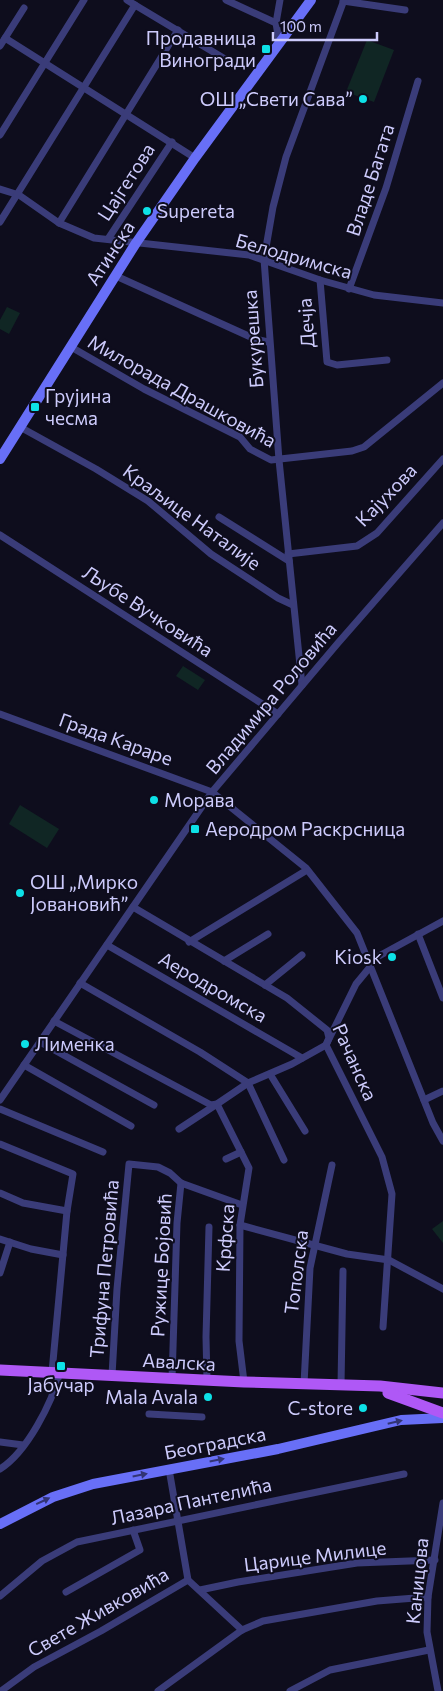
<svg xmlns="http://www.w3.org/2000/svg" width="443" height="1691" viewBox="0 0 443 1691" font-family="Commissioner,sans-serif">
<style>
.green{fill:#102624}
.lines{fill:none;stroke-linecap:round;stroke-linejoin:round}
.street{stroke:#3a3c79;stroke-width:7}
.secondary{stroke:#686ff7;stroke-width:10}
.primary{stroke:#af58f6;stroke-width:11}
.oneway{fill:#323474}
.poi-dot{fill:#0de1e7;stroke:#0e0d1d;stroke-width:2}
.labels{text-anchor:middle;stroke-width:4;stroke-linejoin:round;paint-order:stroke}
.poi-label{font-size:19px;fill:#cdcbfc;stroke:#0e0d1d;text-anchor:start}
.street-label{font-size:19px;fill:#cdcbfc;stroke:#0e0d1d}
</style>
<rect width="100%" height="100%" fill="#0e0d1d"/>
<g class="green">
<polygon points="367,40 394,50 374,102 346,92"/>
<polygon points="7,307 20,313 9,334 0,329 0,320"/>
<polygon points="183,666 205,680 198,690 176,676"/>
<polygon points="20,805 59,829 47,848 9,824"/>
<polygon points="443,1221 443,1243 432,1229"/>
</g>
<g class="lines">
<g class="street">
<polyline points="226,0 276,23"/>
<polyline points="343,1 405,10"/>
<polyline points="135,5 225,59"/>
<polyline points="5,38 195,158"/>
<polyline points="279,42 276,23 280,0"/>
<polyline points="0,46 24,8"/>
<polyline points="0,135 84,0"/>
<polyline points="0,189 19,195 59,223 94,238 249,255 320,280 374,295 443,303"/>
<polyline points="0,222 133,8 135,5 127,0"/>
<polyline points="59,223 178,30"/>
<polyline points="108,239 172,142"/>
<polyline points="116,276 255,339 268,342"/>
<polyline points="320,280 327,362 337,365 387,360"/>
<polyline points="349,289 386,188 418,81"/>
<polyline points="71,347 144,389 240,437 250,449 271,460 352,451 364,447 443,383"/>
<polyline points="20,427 96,469 148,501 211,554 278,598 293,605"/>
<polyline points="219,517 289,561"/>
<polyline points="0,535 278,714"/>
<polyline points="288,554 357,546 377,533 443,459"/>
<polyline points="302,685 279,460 264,259 273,207 286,157 344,0"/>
<polyline points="0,714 212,792 306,868 357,933 433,1123 443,1141"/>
<polyline points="133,907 287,998 327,1030 329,1038 326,1045 382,1157 392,1194 383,1327"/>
<polyline points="418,934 443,998"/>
<polyline points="189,942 307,870"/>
<polyline points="107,945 302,1058"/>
<polyline points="224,961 268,934"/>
<polyline points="368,962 443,921"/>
<polyline points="80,983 200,1052 248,1083 284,1160"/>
<polyline points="265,985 302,955"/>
<polyline points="54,1021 211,1105 217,1104 248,1083 292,1064 326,1045 356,984 370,967"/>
<polyline points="40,1042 154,1105"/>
<polyline points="24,1065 131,1126"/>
<polyline points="270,1074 305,1131"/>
<polyline points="0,1100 212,792 338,643 443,523"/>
<polyline points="424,1100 443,1091"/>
<polyline points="0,1109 103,1152"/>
<polyline points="179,1129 217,1104 249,1168 240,1225 239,1341 244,1382"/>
<polyline points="0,1144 73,1174 67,1211 52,1372"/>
<polyline points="226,1159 241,1152"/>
<polyline points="0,1193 23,1203 67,1211"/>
<polyline points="240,1225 347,1254 389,1260 443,1289"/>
<polyline points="0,1239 31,1249 63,1255"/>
<polyline points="0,1273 10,1242"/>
<polyline points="112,1375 117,1289 129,1164 158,1167 170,1173 181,1183 242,1205"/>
<polyline points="172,1379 177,1223 181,1183"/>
<polyline points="207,1381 206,1337 209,1227"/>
<polyline points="304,1384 310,1268 332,1165"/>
<polyline points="341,1385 343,1271"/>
<polyline points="149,1414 202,1417"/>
<polyline points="0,1442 23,1445"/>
<path d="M0 1469C27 1452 52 1403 60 1372"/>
<polyline points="169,1469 188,1580 242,1630"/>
<polyline points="200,1590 238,1582 357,1563 435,1560"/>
<polyline points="66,1592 140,1550 133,1530"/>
<polyline points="0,1596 42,1561 77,1542 404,1474"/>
<polyline points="1,1691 34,1667 101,1631 188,1580"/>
<polyline points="158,1691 242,1630 263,1621 377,1601 428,1597"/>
<polyline points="290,1691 330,1670 429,1650"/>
<polyline points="438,1691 427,1632 428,1597 443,1503"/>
</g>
<g class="secondary">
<polyline points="0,459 136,243 195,158 311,0"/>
<polyline points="0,1524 53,1497 93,1484 278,1449 401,1420 443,1418"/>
</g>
<g class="primary">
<polyline points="0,1370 244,1382 380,1386 443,1393"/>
<polyline points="388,1393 443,1413"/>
</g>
</g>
<defs><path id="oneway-solid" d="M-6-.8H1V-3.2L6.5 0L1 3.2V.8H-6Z" transform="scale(1.25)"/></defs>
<g class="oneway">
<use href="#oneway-solid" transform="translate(395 1422) rotate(-13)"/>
<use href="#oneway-solid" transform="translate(217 1460) rotate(-11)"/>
<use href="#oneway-solid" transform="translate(140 1475) rotate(-11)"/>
<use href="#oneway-solid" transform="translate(43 1501) rotate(-25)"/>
</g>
<g class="poi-dot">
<rect x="261" y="44" width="10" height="10" rx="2.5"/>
<circle cx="363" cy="99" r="5"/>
<circle cx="147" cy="211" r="5"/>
<rect x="30" y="402" width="10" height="10" rx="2.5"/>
<circle cx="154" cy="800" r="5"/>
<rect x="190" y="824" width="10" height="10" rx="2.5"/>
<circle cx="20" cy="893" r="5"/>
<circle cx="392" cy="957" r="5"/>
<circle cx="25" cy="1044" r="5"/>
<rect x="56" y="1361" width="10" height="10" rx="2.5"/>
<circle cx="208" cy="1397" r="5"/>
<circle cx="363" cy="1408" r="5"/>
</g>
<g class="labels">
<g class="poi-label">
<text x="256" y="45" text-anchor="end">Продавница<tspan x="256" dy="22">Виногради</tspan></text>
<text x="353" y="106" text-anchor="end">ОШ „Свети Сава”</text>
<text x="157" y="218">Supereta</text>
<text x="45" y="403">Грујина<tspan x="45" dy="22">чесма</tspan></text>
<text x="164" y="807">Морава</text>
<text x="205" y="836">Аеродром Раскрсница</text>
<text x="30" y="889">ОШ „Мирко<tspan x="30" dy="22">Јовановић”</tspan></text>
<text x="382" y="964" text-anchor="end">Kiosk</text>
<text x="35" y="1051">Лименка</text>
<text x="61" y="1392" text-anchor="middle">Јабучар</text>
<text x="198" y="1404" text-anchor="end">Mala Avala</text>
<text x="353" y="1415" text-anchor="end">C-store</text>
</g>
<g class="street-label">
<text transform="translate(370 180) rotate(-72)" y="7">Владе Багата</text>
<text transform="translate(126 182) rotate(-57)" y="7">Цајгетова</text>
<text transform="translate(110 253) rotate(-57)" y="7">Атинска</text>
<text transform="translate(294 256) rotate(16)" y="7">Белодримска</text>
<text transform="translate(306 323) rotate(-94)" y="7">Дечја</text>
<text transform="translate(253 339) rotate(-94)" y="7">Букурешка</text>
<text transform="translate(182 391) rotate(29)" y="7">Милорада Драшковића</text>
<text transform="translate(386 495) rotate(-46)" y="7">Кајухова</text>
<text transform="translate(192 517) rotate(36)" y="7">Краљице Наталије</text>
<text transform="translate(148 611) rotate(33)" y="7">Љубе Вучковића</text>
<text transform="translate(271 698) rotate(-50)" y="7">Владимира Роловића</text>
<text transform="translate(116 739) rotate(20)" y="7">Града Караре</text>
<text transform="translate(213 987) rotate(30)" y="7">Аеродромска</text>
<text transform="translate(355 1062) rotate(66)" y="7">Рачанска</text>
<text transform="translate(225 1238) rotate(-86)" y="7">Крфска</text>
<text transform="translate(161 1265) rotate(-87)" y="7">Ружице Бојовић</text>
<text transform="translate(104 1269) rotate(-85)" y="7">Трифуна Петровића</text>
<text transform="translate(296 1272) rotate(-83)" y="7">Тополска</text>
<text transform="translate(179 1362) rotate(3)" y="7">Авалска</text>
<text transform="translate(215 1443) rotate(-11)" y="7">Београдска</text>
<text transform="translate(191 1501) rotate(-12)" y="7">Лазара Пантелића</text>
<text transform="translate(315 1556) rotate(-7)" y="7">Царице Милице</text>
<text transform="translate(417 1581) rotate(-84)" y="7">Каницова</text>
<text transform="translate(98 1612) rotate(-30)" y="7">Свете Живковића</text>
</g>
</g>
<path d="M273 32v8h104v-8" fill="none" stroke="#cdcbfc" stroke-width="2.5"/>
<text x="280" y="32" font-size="15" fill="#cdcbfc" stroke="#0e0d1d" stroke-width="4" paint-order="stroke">100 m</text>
</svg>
